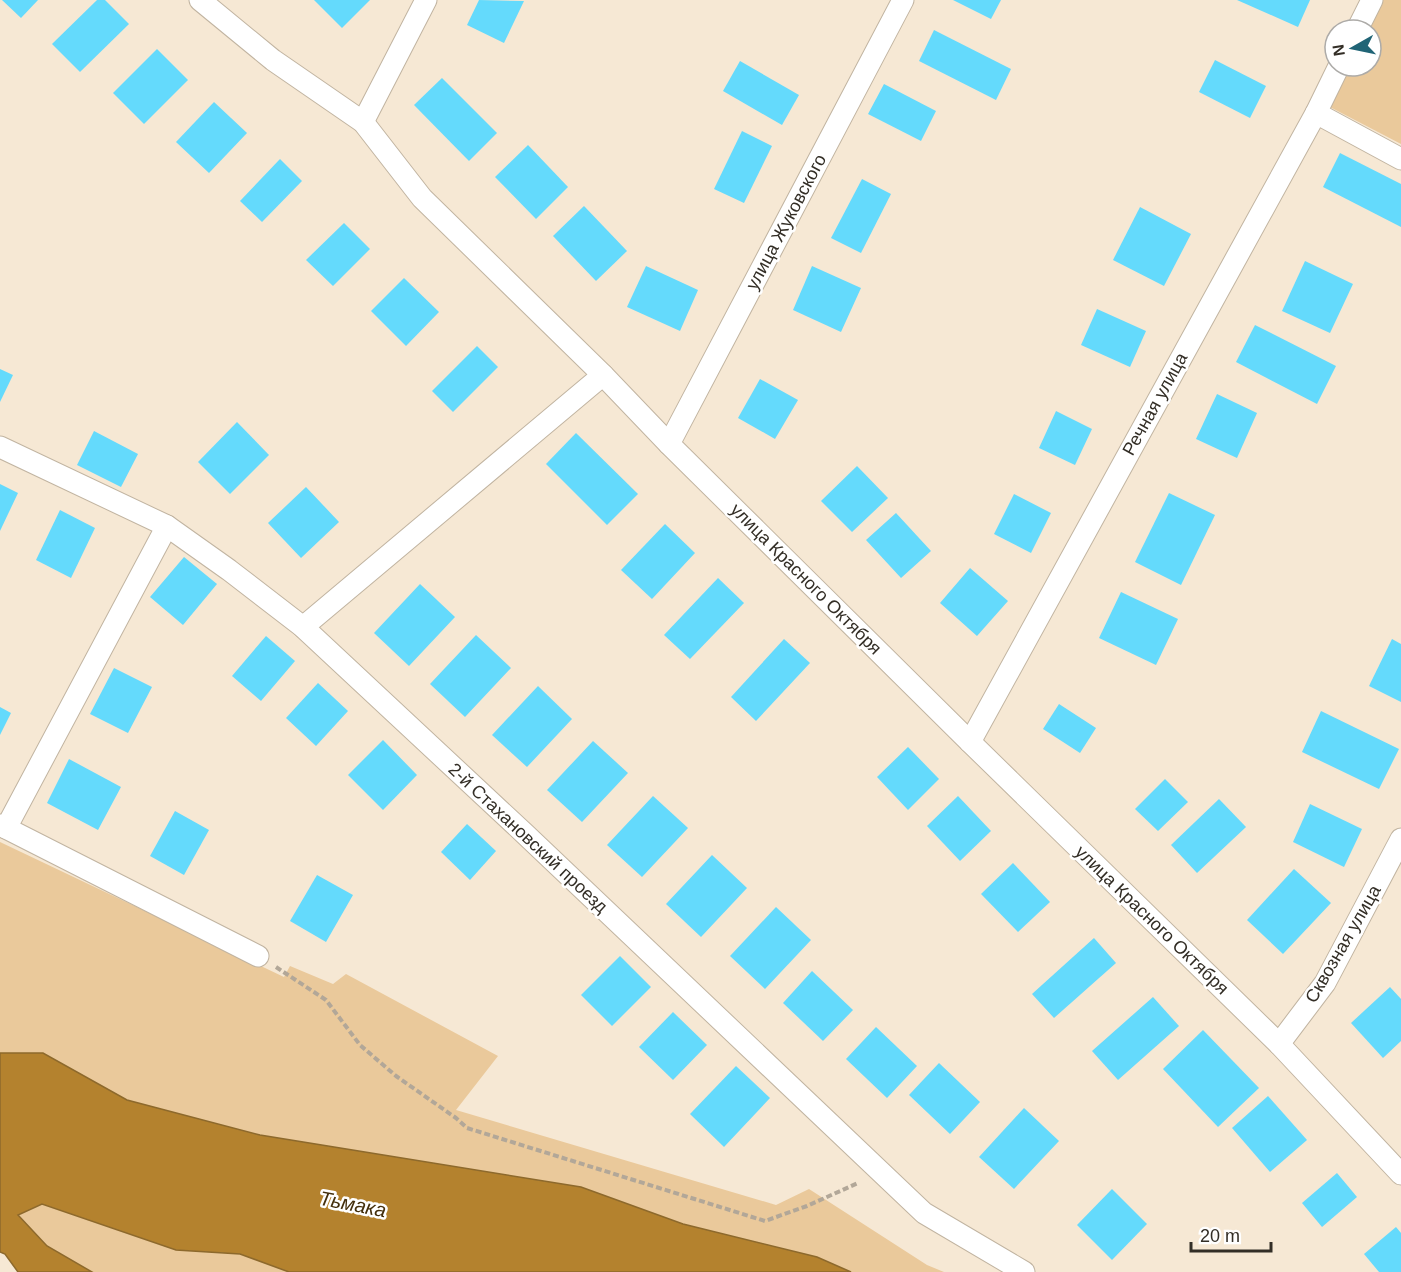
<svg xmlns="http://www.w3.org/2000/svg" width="1401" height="1272" viewBox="0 0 1401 1272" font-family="Arial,sans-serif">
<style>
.green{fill:#eac99b}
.water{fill:#b4822e;stroke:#8d692c;stroke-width:1.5}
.building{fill:#64dafc}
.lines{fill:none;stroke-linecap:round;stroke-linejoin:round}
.minor-casing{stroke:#c1b4a1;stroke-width:23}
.path{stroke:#b2a798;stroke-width:4;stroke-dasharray:6 3;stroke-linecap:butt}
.minor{stroke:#fff;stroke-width:21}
.labels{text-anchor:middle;stroke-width:5;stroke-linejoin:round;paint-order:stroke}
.street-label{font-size:18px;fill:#332e26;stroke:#fff}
.water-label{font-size:20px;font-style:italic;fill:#442f0c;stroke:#fff}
</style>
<rect width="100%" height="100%" fill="#f6e8d4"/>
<g class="green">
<polygon points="1381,0 1401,0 1401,144 1328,106 1348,66 1371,66 1371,30 1366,30"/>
<polygon points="0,842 284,977 290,966 333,984 346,974 498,1056 456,1110 776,1205 809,1189 927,1265 944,1272 851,1272 817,1257 683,1224 581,1187 260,1135 127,1100 43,1053 0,1053"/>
<polygon points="42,1204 176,1250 240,1254 289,1272 92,1272 47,1246 17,1214"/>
</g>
<polygon class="water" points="0,1053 43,1053 127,1100 260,1135 581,1187 683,1224 817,1257 851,1272 289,1272 240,1254 176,1250 42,1204 18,1215 47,1246 92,1272 18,1272 5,1254 0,1252"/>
<g class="building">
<polygon points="2,0 38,0 21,18"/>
<polygon points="97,0 105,0 129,24 80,72 52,44"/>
<polygon points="314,0 370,0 342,28"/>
<polygon points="479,0 524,1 504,43 467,25"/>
<polygon points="953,0 1001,0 991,19"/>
<polygon points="1237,0 1310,0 1298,27"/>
<polygon points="934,30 1011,69 996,100 919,61"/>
<polygon points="157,49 188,80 144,124 113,93"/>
<polygon points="1215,60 1266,86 1250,118 1199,92"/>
<polygon points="740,61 799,95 782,125 723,91"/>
<polygon points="442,78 497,133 469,161 414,105"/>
<polygon points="884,84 936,111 921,141 868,114"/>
<polygon points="214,102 247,133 209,173 176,142"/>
<polygon points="742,131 772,146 744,203 714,189"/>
<polygon points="528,145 568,187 536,219 495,177"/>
<polygon points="1340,153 1401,184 1401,227 1323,187"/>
<polygon points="280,159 302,181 262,222 240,201"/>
<polygon points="862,179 891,194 861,253 831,238"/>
<polygon points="584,206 627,251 596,281 553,236"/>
<polygon points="1140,207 1191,234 1164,286 1113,260"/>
<polygon points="344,223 370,249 333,286 306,260"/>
<polygon points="1305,261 1353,284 1330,333 1282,311"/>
<polygon points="646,266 698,290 680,331 627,307"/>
<polygon points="812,266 861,288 841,332 793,310"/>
<polygon points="404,278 439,312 406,346 371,311"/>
<polygon points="1097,309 1146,331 1130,367 1081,345"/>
<polygon points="1255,325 1336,366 1317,404 1236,362"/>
<polygon points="477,346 498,367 453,412 432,391"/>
<polygon points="0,369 13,375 0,402"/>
<polygon points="760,379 798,400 775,439 738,418"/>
<polygon points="1217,394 1257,413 1237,458 1196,439"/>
<polygon points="1056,411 1092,429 1075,465 1039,448"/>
<polygon points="237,422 269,455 230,494 198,462"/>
<polygon points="94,431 138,454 121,487 77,465"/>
<polygon points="576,433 638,494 607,525 546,464"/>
<polygon points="857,466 888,498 852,532 821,501"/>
<polygon points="0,484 18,493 0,531"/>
<polygon points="306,487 339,522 301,558 268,523"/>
<polygon points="1169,493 1215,515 1181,585 1135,562"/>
<polygon points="1014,494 1051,513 1031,553 994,534"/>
<polygon points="60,510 95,528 71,578 36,560"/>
<polygon points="896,513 931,551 901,578 866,540"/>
<polygon points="665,524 695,553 652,599 621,570"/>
<polygon points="184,557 217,584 183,625 150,597"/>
<polygon points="970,568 1008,601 977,636 940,603"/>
<polygon points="718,578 744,603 690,659 664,635"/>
<polygon points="420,584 455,617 409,666 374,633"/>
<polygon points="1121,592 1178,619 1156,665 1099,638"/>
<polygon points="476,635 511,668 465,717 430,684"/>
<polygon points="266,636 295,661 261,701 232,676"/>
<polygon points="784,639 810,663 756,721 731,697"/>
<polygon points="1392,639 1401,644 1401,702 1369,686"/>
<polygon points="114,668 152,687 128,733 90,714"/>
<polygon points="318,683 348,711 316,746 286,718"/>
<polygon points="538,686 572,719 527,767 492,735"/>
<polygon points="1059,704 1096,728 1080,753 1043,729"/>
<polygon points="0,707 11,713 0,735"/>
<polygon points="1321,711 1399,749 1379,789 1302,752"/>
<polygon points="383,740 417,775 383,810 348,775"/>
<polygon points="593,741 628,773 582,822 547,790"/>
<polygon points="908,747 939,779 908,810 877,777"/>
<polygon points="69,759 121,787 98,830 47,803"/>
<polygon points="1165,779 1188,802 1158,831 1135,809"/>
<polygon points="653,796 688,828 642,877 607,845"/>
<polygon points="958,796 991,831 960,861 927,826"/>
<polygon points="1219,799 1246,827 1197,873 1171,845"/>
<polygon points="1310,804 1362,829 1344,867 1293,842"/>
<polygon points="175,811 209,830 184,875 150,856"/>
<polygon points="467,824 496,851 470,880 441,852"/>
<polygon points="712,855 747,888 701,937 666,904"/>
<polygon points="1013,863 1050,902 1018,932 981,894"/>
<polygon points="1294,869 1331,903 1283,954 1247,920"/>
<polygon points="317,875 353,895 326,942 290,921"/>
<polygon points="776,907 811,940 765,989 730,956"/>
<polygon points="1094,938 1116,963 1054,1018 1032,994"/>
<polygon points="620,956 651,987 612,1026 581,995"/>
<polygon points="812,971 853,1010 823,1041 783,1003"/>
<polygon points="1390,987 1401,999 1401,1041 1383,1058 1351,1023"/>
<polygon points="1153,997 1179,1026 1118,1080 1092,1051"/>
<polygon points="673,1012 707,1045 673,1080 639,1047"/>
<polygon points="876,1027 917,1066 887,1098 846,1059"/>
<polygon points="1203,1030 1259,1088 1218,1127 1163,1069"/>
<polygon points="939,1063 980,1102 950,1134 909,1095"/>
<polygon points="736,1066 770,1098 724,1147 690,1114"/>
<polygon points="1268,1096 1307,1140 1270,1172 1232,1128"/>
<polygon points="1024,1108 1059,1141 1014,1189 979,1157"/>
<polygon points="1337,1173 1357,1197 1322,1227 1302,1203"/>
<polygon points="1112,1189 1147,1224 1112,1260 1077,1225"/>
<polygon points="1396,1227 1401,1233 1401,1272 1379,1272 1364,1254"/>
</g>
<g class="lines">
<g class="minor-casing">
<g id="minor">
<polyline points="200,0 273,60 363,122 422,198 603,375 669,444 970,742 1279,1044 1401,1174"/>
<polyline points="1357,30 1372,0"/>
<polyline points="1316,113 1401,159"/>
<polyline points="363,122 426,0"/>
<polyline points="669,444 903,0"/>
<polyline points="0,447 167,526 229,570 303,627 525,834 924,1213 1024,1272"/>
<polyline points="303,627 603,375"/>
<polyline points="970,742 1316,113 1339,66"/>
<polyline points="0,825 258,956"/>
<polyline points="6,828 167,526"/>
<polyline points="1279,1044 1325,983 1401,839"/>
</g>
</g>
<polyline class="path" points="276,967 326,1000 360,1045 396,1076 456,1118 467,1128 765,1221 807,1206 858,1183"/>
<use href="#minor" class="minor"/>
</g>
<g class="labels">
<g class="street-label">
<text transform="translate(786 222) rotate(-62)" y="6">улица Жуковского</text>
<text transform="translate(1155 404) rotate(-61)" y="6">Речная улица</text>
<text transform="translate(806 579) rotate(45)" y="6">улица Красного Октября</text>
<text transform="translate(528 838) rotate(43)" y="6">2-й Стахановский проезд</text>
<text transform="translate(1152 920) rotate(44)" y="6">улица Красного Октября</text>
<text transform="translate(1343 944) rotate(-60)" y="6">Сквозная улица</text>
</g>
<g class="water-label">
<text transform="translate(353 1204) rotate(11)" y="7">Тьмака</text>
</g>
</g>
<g transform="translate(1353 48) rotate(261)"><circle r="28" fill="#ffffff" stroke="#adaba8" stroke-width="1.5"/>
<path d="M0-4.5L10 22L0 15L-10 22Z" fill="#206476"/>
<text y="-9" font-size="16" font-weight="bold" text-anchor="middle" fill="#332e26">N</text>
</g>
<path d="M1191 1242v9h80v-9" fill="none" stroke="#332e26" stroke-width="3"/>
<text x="1200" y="1242" font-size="18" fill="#332e26" stroke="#ffffff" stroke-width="4.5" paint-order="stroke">20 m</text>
</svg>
